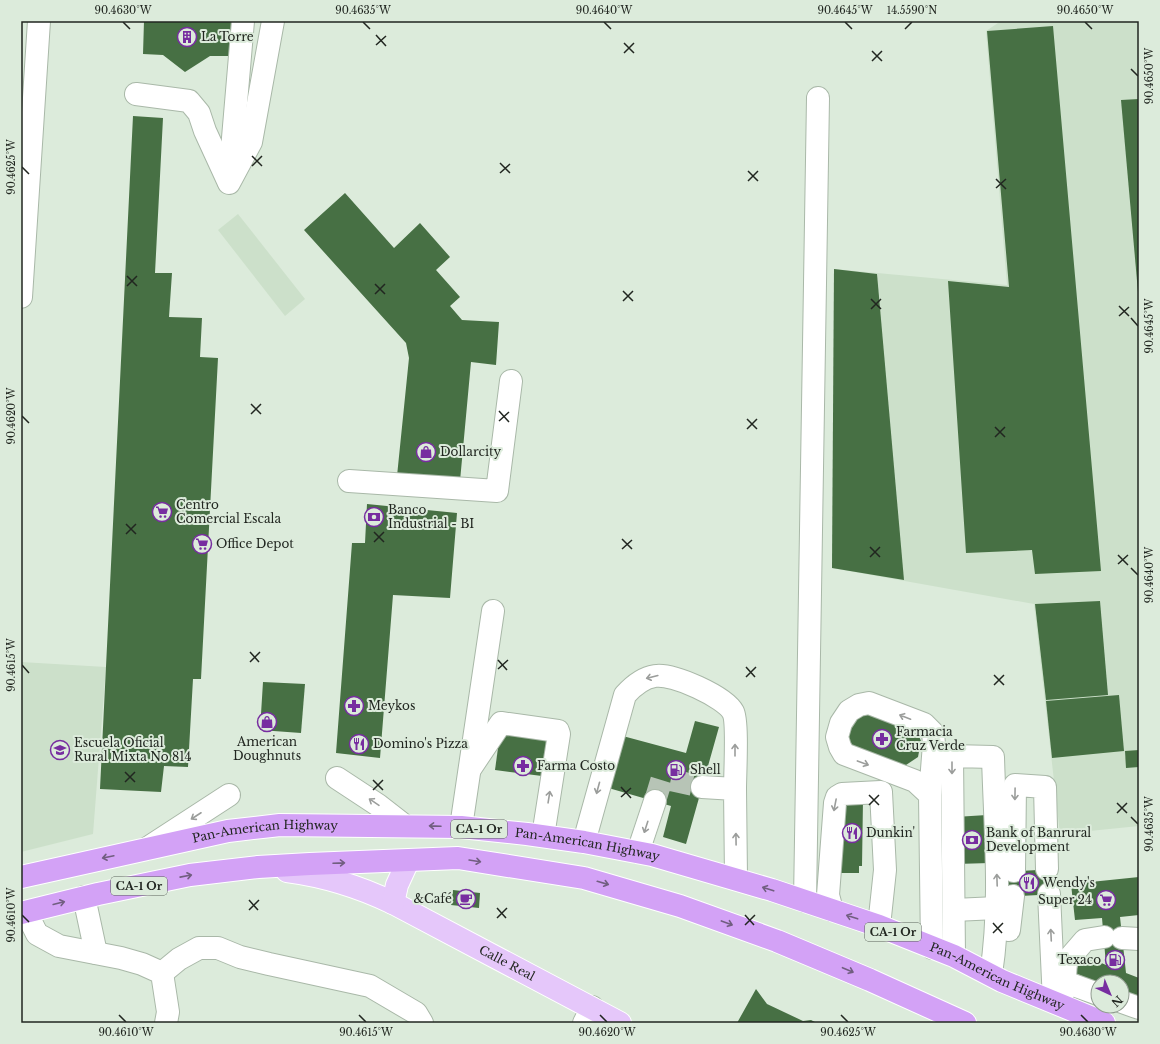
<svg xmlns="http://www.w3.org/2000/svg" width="1160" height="1044" viewBox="0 0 1160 1044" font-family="'Libre Baskerville',serif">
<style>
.built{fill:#cce0ca}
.building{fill:#477044}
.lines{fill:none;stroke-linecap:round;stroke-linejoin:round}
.minor-tunnel{stroke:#b7c4b6;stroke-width:22;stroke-dasharray:22 11;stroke-linecap:butt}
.minor-casing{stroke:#a9b8a8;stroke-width:24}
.major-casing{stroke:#fff;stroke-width:24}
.highway-casing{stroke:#fff;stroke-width:24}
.minor{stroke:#fff;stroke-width:22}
.major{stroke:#e5c7fa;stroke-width:22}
.highway{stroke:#d3a2f6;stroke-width:22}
.oneway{stroke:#9b9d9b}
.oneway2{stroke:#715e80}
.ticks{fill:none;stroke:#212620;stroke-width:1.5}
.labels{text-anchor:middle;stroke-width:4;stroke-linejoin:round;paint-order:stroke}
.shield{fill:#dcebdb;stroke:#596158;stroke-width:1}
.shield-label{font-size:11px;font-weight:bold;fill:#212620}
.poi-label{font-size:12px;fill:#212620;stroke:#dcebdb;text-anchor:start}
.street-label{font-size:12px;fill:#212620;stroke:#dcebdb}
.neatline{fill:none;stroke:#212620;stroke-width:1.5}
.ticks-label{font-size:10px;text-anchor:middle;fill:#212620}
</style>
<rect width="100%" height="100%" fill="#dcebdb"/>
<g class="built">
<polygon points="1001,21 1139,21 1139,826 1060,834 1034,604 832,568 834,269 1007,285 986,31"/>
<polygon points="238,214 305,299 285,316 218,230"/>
<polygon points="21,662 106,667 93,834 21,852"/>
</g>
<g class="building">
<polygon points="144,21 231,21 230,56 210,56 185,72 163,55 143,54"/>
<polygon points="1053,26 1101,571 1035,574 1032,550 966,553 948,281 1009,287 987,31"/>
<polygon points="1139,99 1139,292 1138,292 1121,100"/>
<polygon points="133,116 163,118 155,273 172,273 169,317 202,318 200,357 218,358 201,679 193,679 188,767 164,766 161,792 100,789"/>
<polygon points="345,193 394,248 420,223 450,257 436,270 460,297 450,306 462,320 499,322 496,365 471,362 460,481 397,476 409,358 406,343 304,230"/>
<polygon points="834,269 877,274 904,580 832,568"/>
<polygon points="367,504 457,513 450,598 393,595 380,758 336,753 352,543 365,543"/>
<polygon points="1100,601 1108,695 1046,700 1035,604"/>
<polygon points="263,682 305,684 301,733 260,730"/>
<polygon points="1119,695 1124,751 1052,758 1046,701"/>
<polygon points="864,709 916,729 921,741 918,757 903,767 851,751 843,738"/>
<polygon points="695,721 719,727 686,844 663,837 671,806 605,787 619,735 686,753"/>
<polygon points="501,726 556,733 550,777 495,770"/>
<polygon points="1139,750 1139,767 1126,768 1125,751"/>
<polygon points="841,800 863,800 862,866 859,866 859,873 840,873"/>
<polygon points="987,815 990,863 956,864 955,817"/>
<polygon points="1055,869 1056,894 1002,897 1001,872"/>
<polygon points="1139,877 1139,915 1120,917 1126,973 1139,978 1139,1000 1122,993 1122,982 1098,983 1075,973 1083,955 1106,965 1102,918 1075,920 1071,884"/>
<polygon points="453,890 480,893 479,908 451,905"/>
<polygon points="756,989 767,1004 803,1021 811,1020 817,1023 737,1023"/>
</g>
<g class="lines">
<polyline class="minor-tunnel" points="655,801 662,778 702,787"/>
<g class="minor-casing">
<g id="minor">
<polyline points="136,94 189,101 199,113 205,131 228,181"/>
<polyline points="230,173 243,21"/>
<polyline points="229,183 251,142 273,21"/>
<polyline points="21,297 39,21"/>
<polyline points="349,481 497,491 511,381"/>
<polyline points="470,769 501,723 558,731 559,734 543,836"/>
<polyline points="337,778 378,805 405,826"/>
<polyline points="702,787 735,789 736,878"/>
<polyline points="930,795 915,781 844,754 840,747 837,737 841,723 849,711 859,705 869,703 924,724 933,733 934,744 930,795 932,948"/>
<polyline points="461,827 493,611"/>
<path d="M584 842 625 695C633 686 642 678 655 676 673 673 725 697 733 712 738 721 735 775 735 789"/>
<polyline points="146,849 229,795"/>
<polyline points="638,852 655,801"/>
<polyline points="1014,871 1015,785 1045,787 1047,869"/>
<polyline points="1049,894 1054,1002"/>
<polyline points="84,897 96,953"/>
<polyline points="805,901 818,98"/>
<polyline points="832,910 828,895 835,803 837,797 842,794 881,792 885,870 879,926"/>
<polyline points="954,910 997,908"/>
<polyline points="26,912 37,934 59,946 121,958 142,964 162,973 168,1012 166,1023"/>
<polyline points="1009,930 1013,896"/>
<polyline points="1122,938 1139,939"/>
<path d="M954 956 952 756 993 757C995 829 1002 903 991 974"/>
<polyline points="162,973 179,959 199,948 218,948 240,957 269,964 370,986 416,1013 422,1023"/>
<polyline points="1065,982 1098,994"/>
<polyline points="1064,991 1066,962 1085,940 1104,937"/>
<polyline points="1122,1002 1139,1008"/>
<polyline points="584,1023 592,1007"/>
</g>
</g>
<g class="major-casing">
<g id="major">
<path id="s1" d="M287 871C325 876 358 886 393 903L620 1023"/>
<polyline points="393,903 397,885 408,861"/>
</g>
</g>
<g class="highway-casing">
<g id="highway">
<path id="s2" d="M21 877 228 831 280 825 461 827 527 834 584 842 652 855 772 890 879 926 954 956 1002 981 1104 1023"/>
<polyline points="21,913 98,894 190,875 258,867 310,864 458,858 584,878 680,906 777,941 870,980 965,1023"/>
</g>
</g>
<use href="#minor" class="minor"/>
<use href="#major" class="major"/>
<use href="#highway" class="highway"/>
</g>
<defs><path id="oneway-shaft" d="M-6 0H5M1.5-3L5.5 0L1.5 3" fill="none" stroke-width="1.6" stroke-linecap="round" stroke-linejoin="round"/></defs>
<g class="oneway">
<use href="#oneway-shaft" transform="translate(652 677) rotate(166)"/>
<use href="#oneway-shaft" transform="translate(905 717) rotate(-159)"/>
<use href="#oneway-shaft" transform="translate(735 750) rotate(-90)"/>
<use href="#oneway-shaft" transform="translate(863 763) rotate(20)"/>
<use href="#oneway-shaft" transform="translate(952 768) rotate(90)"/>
<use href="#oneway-shaft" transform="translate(598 788) rotate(105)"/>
<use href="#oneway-shaft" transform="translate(1015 794) rotate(91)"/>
<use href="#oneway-shaft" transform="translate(549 797) rotate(-81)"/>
<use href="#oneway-shaft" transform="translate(374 802) rotate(-146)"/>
<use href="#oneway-shaft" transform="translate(835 805) rotate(101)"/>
<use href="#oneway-shaft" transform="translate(196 816) rotate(147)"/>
<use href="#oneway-shaft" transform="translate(646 827) rotate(108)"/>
<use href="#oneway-shaft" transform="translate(736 839) rotate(-91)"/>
<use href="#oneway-shaft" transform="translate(997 880) rotate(-92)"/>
<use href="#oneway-shaft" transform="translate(1051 935) rotate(-93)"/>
</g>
<g class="oneway2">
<use href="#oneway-shaft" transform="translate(435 826) rotate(-178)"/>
<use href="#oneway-shaft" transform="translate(108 857) rotate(168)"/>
<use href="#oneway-shaft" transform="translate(475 861) rotate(9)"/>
<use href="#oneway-shaft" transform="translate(339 863) rotate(-2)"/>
<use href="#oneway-shaft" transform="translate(186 876) rotate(-11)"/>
<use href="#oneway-shaft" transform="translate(603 883) rotate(16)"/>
<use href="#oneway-shaft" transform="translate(768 889) rotate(-162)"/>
<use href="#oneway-shaft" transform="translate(59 903) rotate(-14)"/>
<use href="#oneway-shaft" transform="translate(852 917) rotate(-162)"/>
<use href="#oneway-shaft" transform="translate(727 923) rotate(20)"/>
<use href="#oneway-shaft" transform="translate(848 970) rotate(23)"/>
</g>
<path class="ticks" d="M123 22 130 29M363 22 370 29M604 22 611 29M845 22 852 29M1085 22 1092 29M905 29 912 22M376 35 386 46M624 43 634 53M376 45 386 36M872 51 882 61M624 53 634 43M872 61 882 51M1131 69 1138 76M252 156 262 166M500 163 510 173M252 166 262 156M22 167 29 174M748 171 758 181M500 173 510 164M996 179 1006 189M748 181 758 171M996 188 1006 179M127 276 137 286M375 284 385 294M127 286 137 276M623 291 633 301M375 294 385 284M871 299 881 309M623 301 633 291M1119 306 1129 316M871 309 881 299M1119 316 1129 307M1131 318 1138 326M251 404 261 414M499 411 509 422M251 414 261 404M22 416 29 423M747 419 757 429M499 421 509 412M995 427 1005 437M747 429 757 419M995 437 1005 427M126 524 136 534M374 532 384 542M126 534 136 524M622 539 632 549M374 542 384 532M870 547 880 557M622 549 632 540M1118 555 1128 565M870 557 880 547M1118 564 1128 555M1131 568 1138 575M250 652 259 662M498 660 507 670M250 662 260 652M22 665 29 673M746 667 755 677M498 669 508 660M994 675 1004 685M746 677 756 667M994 685 1004 675M125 772 135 782M373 780 383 790M125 782 135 772M621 787 631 798M373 790 383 780M869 795 879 805M621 797 631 788M1117 803 1127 813M869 805 879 795M1117 813 1127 803M1131 817 1138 824M249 900 258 910M497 908 506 918M249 910 259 900M22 915 29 922M745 915 754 925M497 918 507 908M993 923 1002 933M745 925 755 915M993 933 1003 923M119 1015 126 1022M359 1015 366 1022M600 1015 607 1022M841 1015 848 1022M1081 1015 1088 1022"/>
<defs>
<g id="building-ring" transform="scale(1)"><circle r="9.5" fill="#dcebdb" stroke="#772da0" stroke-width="1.5"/><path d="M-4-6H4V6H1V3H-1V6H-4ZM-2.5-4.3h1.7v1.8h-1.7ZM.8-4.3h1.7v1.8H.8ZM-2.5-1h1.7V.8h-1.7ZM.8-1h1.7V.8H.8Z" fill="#772da0"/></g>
<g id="shop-ring" transform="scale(1)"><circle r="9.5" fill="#dcebdb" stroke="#772da0" stroke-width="1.5"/><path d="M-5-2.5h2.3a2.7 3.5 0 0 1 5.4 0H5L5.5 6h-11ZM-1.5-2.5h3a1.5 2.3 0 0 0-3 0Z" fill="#772da0"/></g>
<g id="supermarket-ring" transform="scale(1)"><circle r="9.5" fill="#dcebdb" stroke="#772da0" stroke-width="1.5"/><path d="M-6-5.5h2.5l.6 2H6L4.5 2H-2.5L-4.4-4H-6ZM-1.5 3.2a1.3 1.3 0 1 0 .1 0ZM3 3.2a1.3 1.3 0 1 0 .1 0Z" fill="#772da0"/></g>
<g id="bank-ring" transform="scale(1)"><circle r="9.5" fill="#dcebdb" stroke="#772da0" stroke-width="1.5"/><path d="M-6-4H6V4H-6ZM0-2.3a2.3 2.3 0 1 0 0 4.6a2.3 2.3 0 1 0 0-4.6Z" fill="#772da0"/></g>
<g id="pharmacy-ring" transform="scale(1)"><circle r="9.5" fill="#dcebdb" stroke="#772da0" stroke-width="1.5"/><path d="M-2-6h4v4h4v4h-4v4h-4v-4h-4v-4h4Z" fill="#772da0"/></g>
<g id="restaurant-ring" transform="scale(1)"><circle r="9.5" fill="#dcebdb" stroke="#772da0" stroke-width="1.5"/><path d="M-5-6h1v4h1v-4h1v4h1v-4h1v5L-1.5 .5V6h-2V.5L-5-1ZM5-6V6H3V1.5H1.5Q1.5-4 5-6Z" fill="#772da0"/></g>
<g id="school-ring" transform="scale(1)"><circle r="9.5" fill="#dcebdb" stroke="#772da0" stroke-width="1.5"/><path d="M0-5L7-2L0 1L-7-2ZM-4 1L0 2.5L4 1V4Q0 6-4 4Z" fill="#772da0"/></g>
<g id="fuel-ring" transform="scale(1)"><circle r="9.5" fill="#dcebdb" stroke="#772da0" stroke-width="1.5"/><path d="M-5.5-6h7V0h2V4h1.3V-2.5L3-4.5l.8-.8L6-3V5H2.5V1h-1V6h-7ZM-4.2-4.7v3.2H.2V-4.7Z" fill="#772da0"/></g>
<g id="cafe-ring" transform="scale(1)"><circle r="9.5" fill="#dcebdb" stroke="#772da0" stroke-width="1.5"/><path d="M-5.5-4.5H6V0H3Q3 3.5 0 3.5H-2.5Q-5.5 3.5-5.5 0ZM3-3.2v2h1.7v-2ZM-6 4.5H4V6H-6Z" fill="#772da0"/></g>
</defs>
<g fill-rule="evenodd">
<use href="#building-ring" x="187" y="37"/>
<use href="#shop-ring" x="426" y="452"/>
<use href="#supermarket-ring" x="162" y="512"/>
<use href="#bank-ring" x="374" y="517"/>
<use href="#supermarket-ring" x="202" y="544"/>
<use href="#pharmacy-ring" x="354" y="706"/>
<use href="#shop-ring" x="267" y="722"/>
<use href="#pharmacy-ring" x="882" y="739"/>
<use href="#restaurant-ring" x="359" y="744"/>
<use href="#school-ring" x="60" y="750"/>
<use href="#pharmacy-ring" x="523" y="766"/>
<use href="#fuel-ring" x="676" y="770"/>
<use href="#restaurant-ring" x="852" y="833"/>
<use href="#bank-ring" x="972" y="840"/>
<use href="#restaurant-ring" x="1029" y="883"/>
<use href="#cafe-ring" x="466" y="899"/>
<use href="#supermarket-ring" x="1106" y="900"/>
<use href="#fuel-ring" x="1115" y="960"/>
</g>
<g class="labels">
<g class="shield">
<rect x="451" y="820" width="56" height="18" rx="3"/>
<rect x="111" y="877" width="56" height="18" rx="3"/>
<rect x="865" y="923" width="56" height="18" rx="3"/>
</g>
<g class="shield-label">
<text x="479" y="833">CA-1 Or</text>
<text x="139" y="890">CA-1 Or</text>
<text x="893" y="936">CA-1 Or</text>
</g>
<g class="poi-label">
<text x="201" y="41">La Torre</text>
<text x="440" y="456">Dollarcity</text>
<text x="176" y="509">Centro<tspan x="176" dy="14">Comercial Escala</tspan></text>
<text x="388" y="514">Banco<tspan x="388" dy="14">Industrial - BI</tspan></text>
<text x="216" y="548">Office Depot</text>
<text x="368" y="710">Meykos</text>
<text x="896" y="736">Farmacia<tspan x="896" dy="14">Cruz Verde</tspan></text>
<text x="267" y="746" text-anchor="middle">American<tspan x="267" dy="14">Doughnuts</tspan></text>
<text x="74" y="747">Escuela Oficial<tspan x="74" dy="14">Rural Mixta No 814</tspan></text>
<text x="373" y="748">Domino's Pizza</text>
<text x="537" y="770">Farma Costo</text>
<text x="690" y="774">Shell</text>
<text x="866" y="837">Dunkin'</text>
<text x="986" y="837">Bank of Banrural<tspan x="986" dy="14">Development</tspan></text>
<text x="1043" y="887">Wendy's</text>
<text x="452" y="903" text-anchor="end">&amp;Café</text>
<text x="1092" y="904" text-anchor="end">Super 24</text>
<text x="1101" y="964" text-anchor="end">Texaco</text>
</g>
<g class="street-label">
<text dy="4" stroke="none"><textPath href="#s2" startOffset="249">Pan-American Highway</textPath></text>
<text dy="4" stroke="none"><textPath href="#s2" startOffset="573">Pan-American Highway</textPath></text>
<text dy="4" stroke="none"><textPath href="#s1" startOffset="240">Calle Real</textPath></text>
<text dy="4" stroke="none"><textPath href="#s2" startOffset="1005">Pan-American Highway</textPath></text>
</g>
</g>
<rect width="1160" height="1044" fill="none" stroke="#dcebdb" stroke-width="44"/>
<g transform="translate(1110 994) rotate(136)"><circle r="19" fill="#dcebdb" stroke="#919c90"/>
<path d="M0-3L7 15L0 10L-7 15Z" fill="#772da0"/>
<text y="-6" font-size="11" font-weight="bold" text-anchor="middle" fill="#212620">N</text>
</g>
<rect x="22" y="22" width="1116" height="1000" class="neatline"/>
<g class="ticks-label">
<text x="123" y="14">90.4630°W</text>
<text x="363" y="14">90.4635°W</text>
<text x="604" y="14">90.4640°W</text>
<text x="845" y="14">90.4645°W</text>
<text x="912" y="14">14.5590°N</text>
<text x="1085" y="14">90.4650°W</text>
<text transform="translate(1149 76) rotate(-90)" y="4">90.4650°W</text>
<text transform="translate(11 167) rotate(-90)" y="4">90.4625°W</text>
<text transform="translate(1149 326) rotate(-90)" y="4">90.4645°W</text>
<text transform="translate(11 416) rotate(-90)" y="4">90.4620°W</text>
<text transform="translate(1149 575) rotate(-90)" y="4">90.4640°W</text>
<text transform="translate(11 665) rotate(-90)" y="4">90.4615°W</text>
<text transform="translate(1149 824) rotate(-90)" y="4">90.4635°W</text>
<text transform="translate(11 915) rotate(-90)" y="4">90.4610°W</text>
<text x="126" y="1036">90.4610°W</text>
<text x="366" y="1036">90.4615°W</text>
<text x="607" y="1036">90.4620°W</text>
<text x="848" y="1036">90.4625°W</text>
<text x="1088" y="1036">90.4630°W</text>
</g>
</svg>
